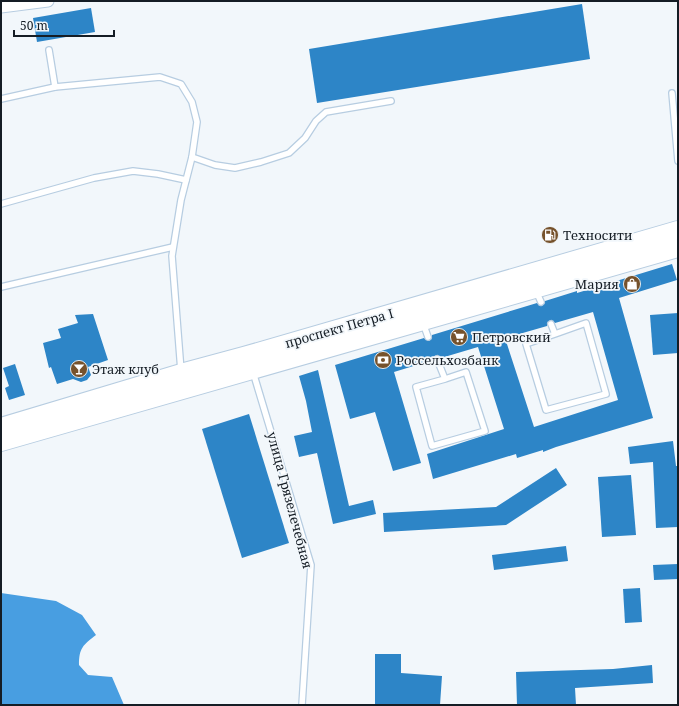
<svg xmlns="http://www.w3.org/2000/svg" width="679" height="706" viewBox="0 0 679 706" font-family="'Noto Serif',serif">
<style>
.water{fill:#489ee1}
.building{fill:#2d85c7;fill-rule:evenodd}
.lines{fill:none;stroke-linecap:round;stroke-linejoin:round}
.lane-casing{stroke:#b7cde1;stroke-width:8}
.street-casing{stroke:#b7cde1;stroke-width:13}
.primary-casing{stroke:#b7cde1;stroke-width:20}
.lane{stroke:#fff;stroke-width:5.5}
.street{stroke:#fff;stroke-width:11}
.primary{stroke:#fff;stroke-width:18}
.labels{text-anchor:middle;stroke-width:3.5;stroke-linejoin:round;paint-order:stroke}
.poi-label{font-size:13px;fill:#151d25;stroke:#f2f7fb;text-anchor:start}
.street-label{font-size:13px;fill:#151d25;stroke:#f2f7fb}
</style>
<rect width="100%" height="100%" fill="#f2f7fb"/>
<path class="water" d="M1 593 56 601 82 615 96 635C83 645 79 648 79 665L88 675 112 677 124 705H1Z"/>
<g class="building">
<polygon points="582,4 590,59 317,103 309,49"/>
<polygon points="91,8 95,32 37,42 33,18"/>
<path d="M672 264 677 280 619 298 653 418 556 447 543 452V450L517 458 516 454 433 479 427 454 504 429 478 347 441 358 436 355 433 360 394 372 421 463 393 471 375 412 350 419 335 365 424 338 429 341 431 339 432 335 537 303 542 306 545 301 577 291V293ZM593 312 618 400 534 427 505 338 547 326 550 320 555 323Z"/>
<polygon points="678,313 678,353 653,355 650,315"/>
<polygon points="93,314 108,360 88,367 91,375 87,380 81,382 73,379 57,384 51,367 49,368 43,343 61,338 58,329 78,323 75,315"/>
<polygon points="15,364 25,395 9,400 5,388 9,386 3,368"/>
<polygon points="318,370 349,506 373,500 376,514 333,524 317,453 299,457 294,436 312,432 306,401 299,376"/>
<polygon points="249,414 289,543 242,558 202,429"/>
<polygon points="673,441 676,466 678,466 678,527 656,528 653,462 630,464 628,447"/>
<polygon points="556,468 567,485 506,525 384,532 383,513 496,507"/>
<polygon points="631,475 636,535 602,537 598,477"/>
<polygon points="566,546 568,561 494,570 492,555"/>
<polygon points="678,564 678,579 654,580 653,565"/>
<polygon points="640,588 642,622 625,623 623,589"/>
<polygon points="375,654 401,654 401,673 442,676 440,705 375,705"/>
<polygon points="652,665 653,683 575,688 576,705 517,705 516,672 613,669"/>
</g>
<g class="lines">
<g class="lane-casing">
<g id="lane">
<polyline points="49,50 55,87 160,77 181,84 192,102 197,122 192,157 181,200 172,256 181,371"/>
<polyline points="672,93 678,161"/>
<polyline points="1,99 55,87"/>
<polyline points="192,157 215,165 235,168 261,162 289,153 305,138 316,121 326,112 391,101"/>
<polyline points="1,204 94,178 133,171 158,174 186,180"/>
<polyline points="1,287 173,247"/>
<polyline points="536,291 541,302"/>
<polyline points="423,323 428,337"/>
<polyline points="551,324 555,334 586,323 606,394 546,410 526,344 555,334"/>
<polyline points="437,359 445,379 466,372 485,431 432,446 416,387 445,379"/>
<polyline points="253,372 311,565 302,705"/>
</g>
</g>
<g class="street-casing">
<polyline id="street" points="1,7 48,1"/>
</g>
<g class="primary-casing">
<g id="primary">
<polyline points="1,427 181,373 244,356 678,230"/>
<polyline points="1,442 678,248"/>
</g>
</g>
<use href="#lane" class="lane"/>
<use href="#street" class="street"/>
<use href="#primary" class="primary"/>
</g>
<defs>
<g id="fuel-disc" transform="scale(0.9)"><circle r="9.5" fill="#76522c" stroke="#f2f7fb"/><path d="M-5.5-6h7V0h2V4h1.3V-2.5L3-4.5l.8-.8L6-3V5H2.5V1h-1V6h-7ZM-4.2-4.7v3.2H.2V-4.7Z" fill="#fff"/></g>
<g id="shop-disc" transform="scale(0.9)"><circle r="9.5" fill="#76522c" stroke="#f2f7fb"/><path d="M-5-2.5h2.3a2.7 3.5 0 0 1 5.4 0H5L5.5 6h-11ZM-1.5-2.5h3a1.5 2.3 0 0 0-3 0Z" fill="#fff"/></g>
<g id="supermarket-disc" transform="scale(0.9)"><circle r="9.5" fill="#76522c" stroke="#f2f7fb"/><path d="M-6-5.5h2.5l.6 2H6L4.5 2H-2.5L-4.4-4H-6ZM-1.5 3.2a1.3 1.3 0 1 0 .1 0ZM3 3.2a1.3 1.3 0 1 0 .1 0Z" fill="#fff"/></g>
<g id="bank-disc" transform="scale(0.9)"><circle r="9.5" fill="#76522c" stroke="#f2f7fb"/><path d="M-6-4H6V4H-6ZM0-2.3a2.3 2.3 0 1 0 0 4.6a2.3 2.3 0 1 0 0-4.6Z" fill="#fff"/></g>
<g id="bar-disc" transform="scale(0.9)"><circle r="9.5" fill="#76522c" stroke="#f2f7fb"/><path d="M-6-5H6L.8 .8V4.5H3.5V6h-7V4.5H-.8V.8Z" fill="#fff"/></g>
</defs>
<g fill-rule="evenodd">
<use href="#fuel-disc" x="550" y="235"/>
<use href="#shop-disc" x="632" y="284"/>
<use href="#supermarket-disc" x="459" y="337"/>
<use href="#bank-disc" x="383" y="360"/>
<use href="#bar-disc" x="79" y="369"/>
</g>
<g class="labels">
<g class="poi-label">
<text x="563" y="240">Техносити</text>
<text x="619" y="289" text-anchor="end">Мария</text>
<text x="472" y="342">Петровский</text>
<text x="396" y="365">Россельхозбанк</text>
<text x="92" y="374">Этаж клуб</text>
</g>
<g class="street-label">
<text transform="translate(339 328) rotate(-16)" y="5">проспект Петра I</text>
<text transform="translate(290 500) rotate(75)" y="5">улица Грязелечебная</text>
</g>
</g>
<rect width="679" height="706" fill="none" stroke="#151d25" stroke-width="4"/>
<path d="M14 30v6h100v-6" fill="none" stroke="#151d25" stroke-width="2"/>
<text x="20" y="30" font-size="12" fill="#151d25" stroke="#f2f7fb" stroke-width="3" paint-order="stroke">50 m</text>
</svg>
